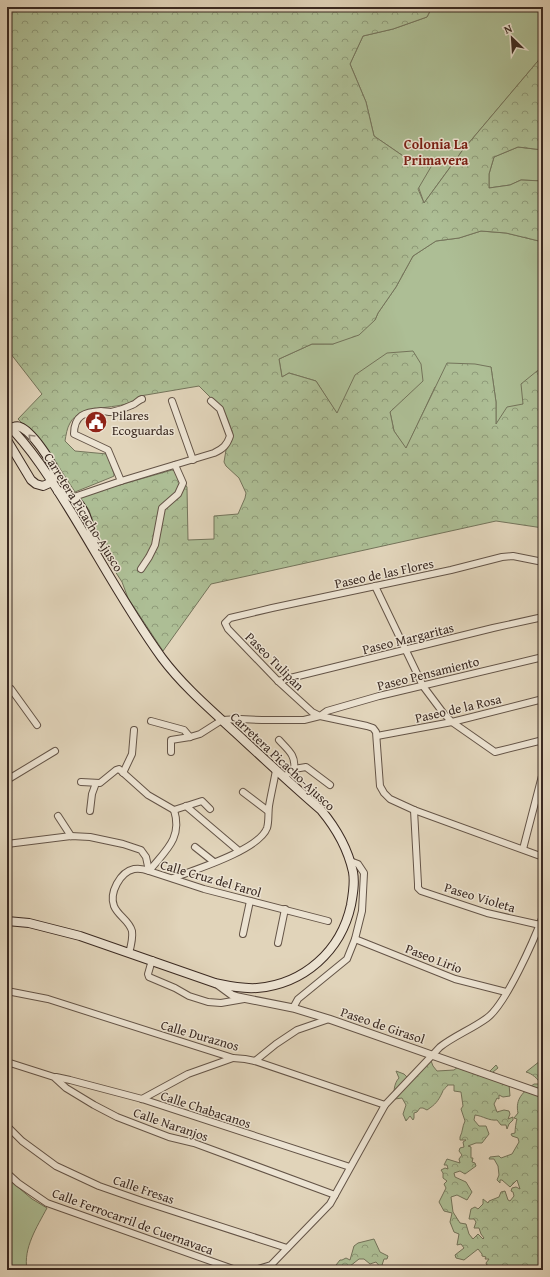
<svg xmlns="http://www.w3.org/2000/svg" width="550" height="1277" viewBox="0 0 550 1277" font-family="'Gentium Book Plus',serif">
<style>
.green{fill:#adbe95;stroke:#74745b}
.forest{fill:url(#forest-crowns);stroke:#74745b}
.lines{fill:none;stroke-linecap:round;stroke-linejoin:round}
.minor-casing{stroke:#645447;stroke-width:8}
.tertiary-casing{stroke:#645447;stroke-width:9}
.secondary-casing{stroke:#3a2921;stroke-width:10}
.minor{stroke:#ece3d2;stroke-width:6}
.tertiary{stroke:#ece3d2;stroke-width:7}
.secondary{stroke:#ece3d2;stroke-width:8}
.oneway{stroke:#93867a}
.labels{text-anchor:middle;stroke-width:3;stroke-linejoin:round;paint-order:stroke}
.poi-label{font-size:13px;fill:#3a2921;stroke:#ece3d2;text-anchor:start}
.street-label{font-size:13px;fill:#3a2921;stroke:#ece3d2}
.neighbourhood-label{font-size:14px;font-weight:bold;fill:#7a1f14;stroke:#ece3d2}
</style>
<defs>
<pattern id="forest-crowns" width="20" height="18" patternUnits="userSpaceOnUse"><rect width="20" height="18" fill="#adbe95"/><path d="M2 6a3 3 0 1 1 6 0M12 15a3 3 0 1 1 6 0" fill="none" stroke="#8e9a79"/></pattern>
</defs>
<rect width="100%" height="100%" fill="#e1d4ba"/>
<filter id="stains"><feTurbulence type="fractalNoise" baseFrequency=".005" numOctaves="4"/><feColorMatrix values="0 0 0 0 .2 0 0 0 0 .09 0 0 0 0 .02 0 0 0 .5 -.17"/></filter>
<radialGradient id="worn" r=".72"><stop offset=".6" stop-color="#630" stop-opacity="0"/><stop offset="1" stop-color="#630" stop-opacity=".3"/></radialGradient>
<g class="green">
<polygon points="432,7 543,7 543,55 462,151 424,203 409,160 374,136 366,102 350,64 363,36 393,29 427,17"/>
<polygon points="518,147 543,150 543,181 521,180 510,185 489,188 489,174 494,157"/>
<polygon points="481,231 506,233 543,242 543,371 537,371 523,404 496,425 496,402 491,367 435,387 406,449 394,431 390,412 404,398 337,414 316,381 289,373 282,377 279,359 312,344 333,344 375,320 378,313 396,287 413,256 436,241 459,238"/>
<path d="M7 1178 32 1199 47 1208C37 1227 23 1248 27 1270H7Z"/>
</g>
<g class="forest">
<path d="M7 7H432L427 17 393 29 363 36 350 64 366 102 374 136 409 160H435L418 189 424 203 462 151 543 55V150L518 147 494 157 489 174V188L510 185 521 180 543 181V242L506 233 481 231 459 238 436 241 413 256 396 287 378 313 375 320 359 335 333 344H312L279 359 282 377 289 373 316 381 337 413 355 375 387 353 413 351 421 364 423 381 390 412 394 431 406 448 447 363 475 364 491 367 496 402V424L507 407 523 404 521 384 537 371H543V528L496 521 211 584 163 651 128 598 122 582 102 551 89 510 80 498 81 496 172 470 175 471 187 487 188 540 214 539V516L238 514 245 498 246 493 239 478 226 466 224 462 226 450 231 441 232 431 224 411 199 386 140 396C137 398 134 401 132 402 114 410 80 404 70 423 67 428 66 435 65 441L75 451 107 454 114 474V476L112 477 75 492 48 450 18 419 42 394 7 349Z"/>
<path d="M430 1058 433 1066 437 1071 454 1070 458 1067 463 1070C470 1065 472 1065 479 1070H485L489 1072 496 1065 498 1068 493 1072 509 1084 510 1096 503 1097 499 1095V1099L497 1098 494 1104 497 1112 504 1110 509 1111 510 1114 508 1119 513 1117V1120L509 1124 507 1129 506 1125H501L497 1120C489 1121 483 1116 475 1115L474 1120 479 1126H486L489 1134 482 1143H476L468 1146 471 1147V1158H473L472 1162 475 1163 476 1166 465 1174 460 1171 454 1173 455 1177 466 1182 472 1192 467 1200 457 1195 451 1197 453 1212 460 1223 466 1224 469 1234 473 1239 478 1234 483 1239 484 1238 481 1234 479 1228H474L476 1222 474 1219H469L471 1209 475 1207 478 1209 483 1204V1199L488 1203 489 1201 499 1197 501 1192 505 1191 508 1200 510 1201 514 1196 513 1192 511 1191 512 1188 516 1187 520 1189 517 1180 510 1187 502 1180H500V1183L497 1180 499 1175 498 1166 494 1159H489L490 1157 499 1156 501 1158 512 1154 519 1142 518 1138 512 1136 511 1134 515 1133C515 1129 516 1122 517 1119L514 1118 518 1113C515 1099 523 1092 534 1084H540C539 1079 531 1073 526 1072L540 1061 543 1062V1270H483L484 1268 488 1269 486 1263 489 1259H485L486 1257 482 1256V1254L478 1249 464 1260 456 1258 455 1255 464 1248 461 1244 457 1245 459 1234 454 1232 450 1222 452 1213 444 1211 439 1202 446 1188 444 1184 447 1181 443 1178V1173L441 1170 445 1168 448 1169 447 1165H444L447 1159 460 1163 459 1159 462 1155 459 1151 460 1148 464 1147 463 1142 466 1140H460V1137C463 1131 462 1127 465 1121L461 1109 463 1106 461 1092 454 1091V1085H448C446 1088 443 1089 442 1093 438 1101 436 1104 427 1110L423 1108H420L417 1112 414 1113V1118L413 1120 410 1116 406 1121 403 1114 406 1105 402 1098 395 1099C393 1093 394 1083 399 1078L396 1071 404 1074 408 1078Z"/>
<polygon points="374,1239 380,1252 388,1256 387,1259 384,1259 381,1268 376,1262 370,1264 364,1259 359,1259 345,1270 332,1270 340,1260 342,1260 346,1258 350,1260 354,1246 358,1243"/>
</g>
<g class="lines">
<g class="minor-casing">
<g id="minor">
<polyline points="172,401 193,460"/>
<path d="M121 481 108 450 74 434C74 415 85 412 101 411 104 411 108 412 111 412 117 411 126 408 132 405 136 404 138 400 142 399"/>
<path d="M74 497 121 481 214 453C223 449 227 445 230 436L220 409 211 401"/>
<polyline points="543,562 513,556 502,557 451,570 272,608 230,618 225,623 228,629 278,681 312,712 320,716 327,711 379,696 543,657"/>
<polyline points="141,569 149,557 155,545 162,508 178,494 183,483 175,465"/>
<polyline points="375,586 423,686 444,714 452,722 495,752 543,740"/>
<polyline points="278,681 493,628 543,617"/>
<polyline points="7,688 11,689 37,725"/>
<polyline points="151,721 184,730 190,737"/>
<polyline points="377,736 452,722 543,699"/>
<path d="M279 740C288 750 296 755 294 769"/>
<polyline points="171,752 171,740 190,737 200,734 222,720 240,719 262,720 304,720 320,716 367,726 373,728 376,732 380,786 384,793 390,799 414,810 543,857"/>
<polyline points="123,773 132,754 134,730"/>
<polyline points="284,777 294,769 306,767 330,785"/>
<polyline points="7,780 55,751"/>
<polyline points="81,782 100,783 116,770 119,769 148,795 174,810"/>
<polyline points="243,792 268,811"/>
<polyline points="186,806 239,851"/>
<polyline points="174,810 202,801 210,809"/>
<polyline points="414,810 418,884 418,888 421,891 487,913 540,925"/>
<polyline points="90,811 92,794 96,783"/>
<polyline points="58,816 71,836"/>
<polyline points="7,844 71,836 90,837 123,844 141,850 146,857 149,871 204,889 328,921"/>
<polyline points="195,847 214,862"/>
<polyline points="523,849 543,772"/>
<path d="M173 878C194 870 259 850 267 828 269 822 268 813 269 806 271 794 274 782 276 770"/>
<polyline points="243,934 250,901"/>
<polyline points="355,939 455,979 506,992"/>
<polyline points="278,943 285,909"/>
<path d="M129 953C131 946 133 938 132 931 129 920 118 916 114 906 109 893 120 872 134 869 140 868 144 869 149 871 165 851 183 838 174 810"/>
<polyline points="152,960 148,974 149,977 175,988 189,996 208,1002 221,1003 244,999"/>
<polyline points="7,991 48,999 233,1058 245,1059 255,1061 385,1105"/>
<polyline points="293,1008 298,999 347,959 355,939 362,911 364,873 358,864 350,861"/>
<polyline points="255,1061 276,1044 297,1030 329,1019"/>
<polyline points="7,1062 54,1077 66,1088 94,1105 117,1117 169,1137 194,1143 335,1195"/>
<polyline points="56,1077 70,1080 142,1099 350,1167"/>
<polyline points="142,1099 188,1074 233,1058"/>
<polyline points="7,1126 22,1141 56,1166 99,1186 142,1201 287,1248"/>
<polyline points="7,1173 18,1183 47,1203 236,1270"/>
<path d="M255 1270 271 1265 330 1204 385 1105 440 1047C454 1036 472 1029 487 1018 506 1004 534 940 543 916"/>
</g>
</g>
<g class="tertiary-casing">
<polyline id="tertiary" points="217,984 232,995 238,997 293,1008 329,1019 543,1094"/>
</g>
<g class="secondary-casing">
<g id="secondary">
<path d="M7 424C31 448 50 478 68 507 99 557 127 610 162 658 183 686 210 709 236 733 264 759 292 785 321 810 336 828 348 849 353 872 355 883 353 894 351 905 341 951 304 984 257 988 242 989 229 986 215 983L80 936 29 923 7 921"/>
<path d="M7 440 31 480 36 484 43 486 52 482C53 479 55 476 54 473 53 461 31 431 20 427 17 425 14 427 11 428"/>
<path d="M58 491C84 496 89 523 95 546"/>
</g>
</g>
<use href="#minor" class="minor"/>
<use href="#tertiary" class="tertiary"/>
<use href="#secondary" class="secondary"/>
</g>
<defs><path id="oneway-chevron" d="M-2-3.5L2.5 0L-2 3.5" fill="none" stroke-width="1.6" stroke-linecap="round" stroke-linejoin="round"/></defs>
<use class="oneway" href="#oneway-chevron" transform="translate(31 437) rotate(-135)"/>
<defs>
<g id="civic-disc" transform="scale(1.15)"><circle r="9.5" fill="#8f2418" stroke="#ece3d2"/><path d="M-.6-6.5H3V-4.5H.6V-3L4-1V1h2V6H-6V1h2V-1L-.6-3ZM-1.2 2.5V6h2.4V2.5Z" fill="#fff"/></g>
</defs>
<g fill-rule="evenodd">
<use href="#civic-disc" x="96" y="422"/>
</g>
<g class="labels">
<g class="poi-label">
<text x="112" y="420">Pilares<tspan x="112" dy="15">Ecoguardas</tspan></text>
</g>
<g class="street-label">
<text transform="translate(84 512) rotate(58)" y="5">Carretera Picacho-Ajusco</text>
<text transform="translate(384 573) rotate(-12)" y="5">Paseo de las Flores</text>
<text transform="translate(408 638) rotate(-14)" y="5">Paseo Margaritas</text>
<text transform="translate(275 661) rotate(45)" y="5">Paseo Tulipán</text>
<text transform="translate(428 673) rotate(-14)" y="5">Paseo Pensamiento</text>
<text transform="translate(458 708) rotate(-13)" y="5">Paseo de la Rosa</text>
<text transform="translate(283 761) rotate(43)" y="5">Carretera Picacho-Ajusco</text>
<text transform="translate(211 878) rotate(16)" y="5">Calle Cruz del Farol</text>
<text transform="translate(480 897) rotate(17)" y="5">Paseo Violeta</text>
<text transform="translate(434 958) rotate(21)" y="5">Paseo Lirio</text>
<text transform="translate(383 1025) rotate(19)" y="5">Paseo de Girasol</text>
<text transform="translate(200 1035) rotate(16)" y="5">Calle Duraznos</text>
<text transform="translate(206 1109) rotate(18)" y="5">Calle Chabacanos</text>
<text transform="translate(171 1124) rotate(19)" y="5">Calle Naranjos</text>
<text transform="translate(144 1189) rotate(19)" y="5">Calle Fresas</text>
<text transform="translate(133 1221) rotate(20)" y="5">Calle Ferrocarril de Cuernavaca</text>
</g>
<g class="neighbourhood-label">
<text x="436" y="149">Colonia La<tspan x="436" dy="16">Primavera</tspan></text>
</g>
</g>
<rect width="550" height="1277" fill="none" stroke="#e1d4ba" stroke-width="24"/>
<rect x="8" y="8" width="534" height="1261" fill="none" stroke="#3a2921" stroke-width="2"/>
<rect x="12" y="12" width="526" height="1253" fill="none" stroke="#3a2921"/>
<g transform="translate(512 38) rotate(335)" stroke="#ece3d2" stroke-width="3" paint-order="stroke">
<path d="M0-3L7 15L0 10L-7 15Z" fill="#3a2921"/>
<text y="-6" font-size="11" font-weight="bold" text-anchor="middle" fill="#3a2921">N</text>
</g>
<rect width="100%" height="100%" filter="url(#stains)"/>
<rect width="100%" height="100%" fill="url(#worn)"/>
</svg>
